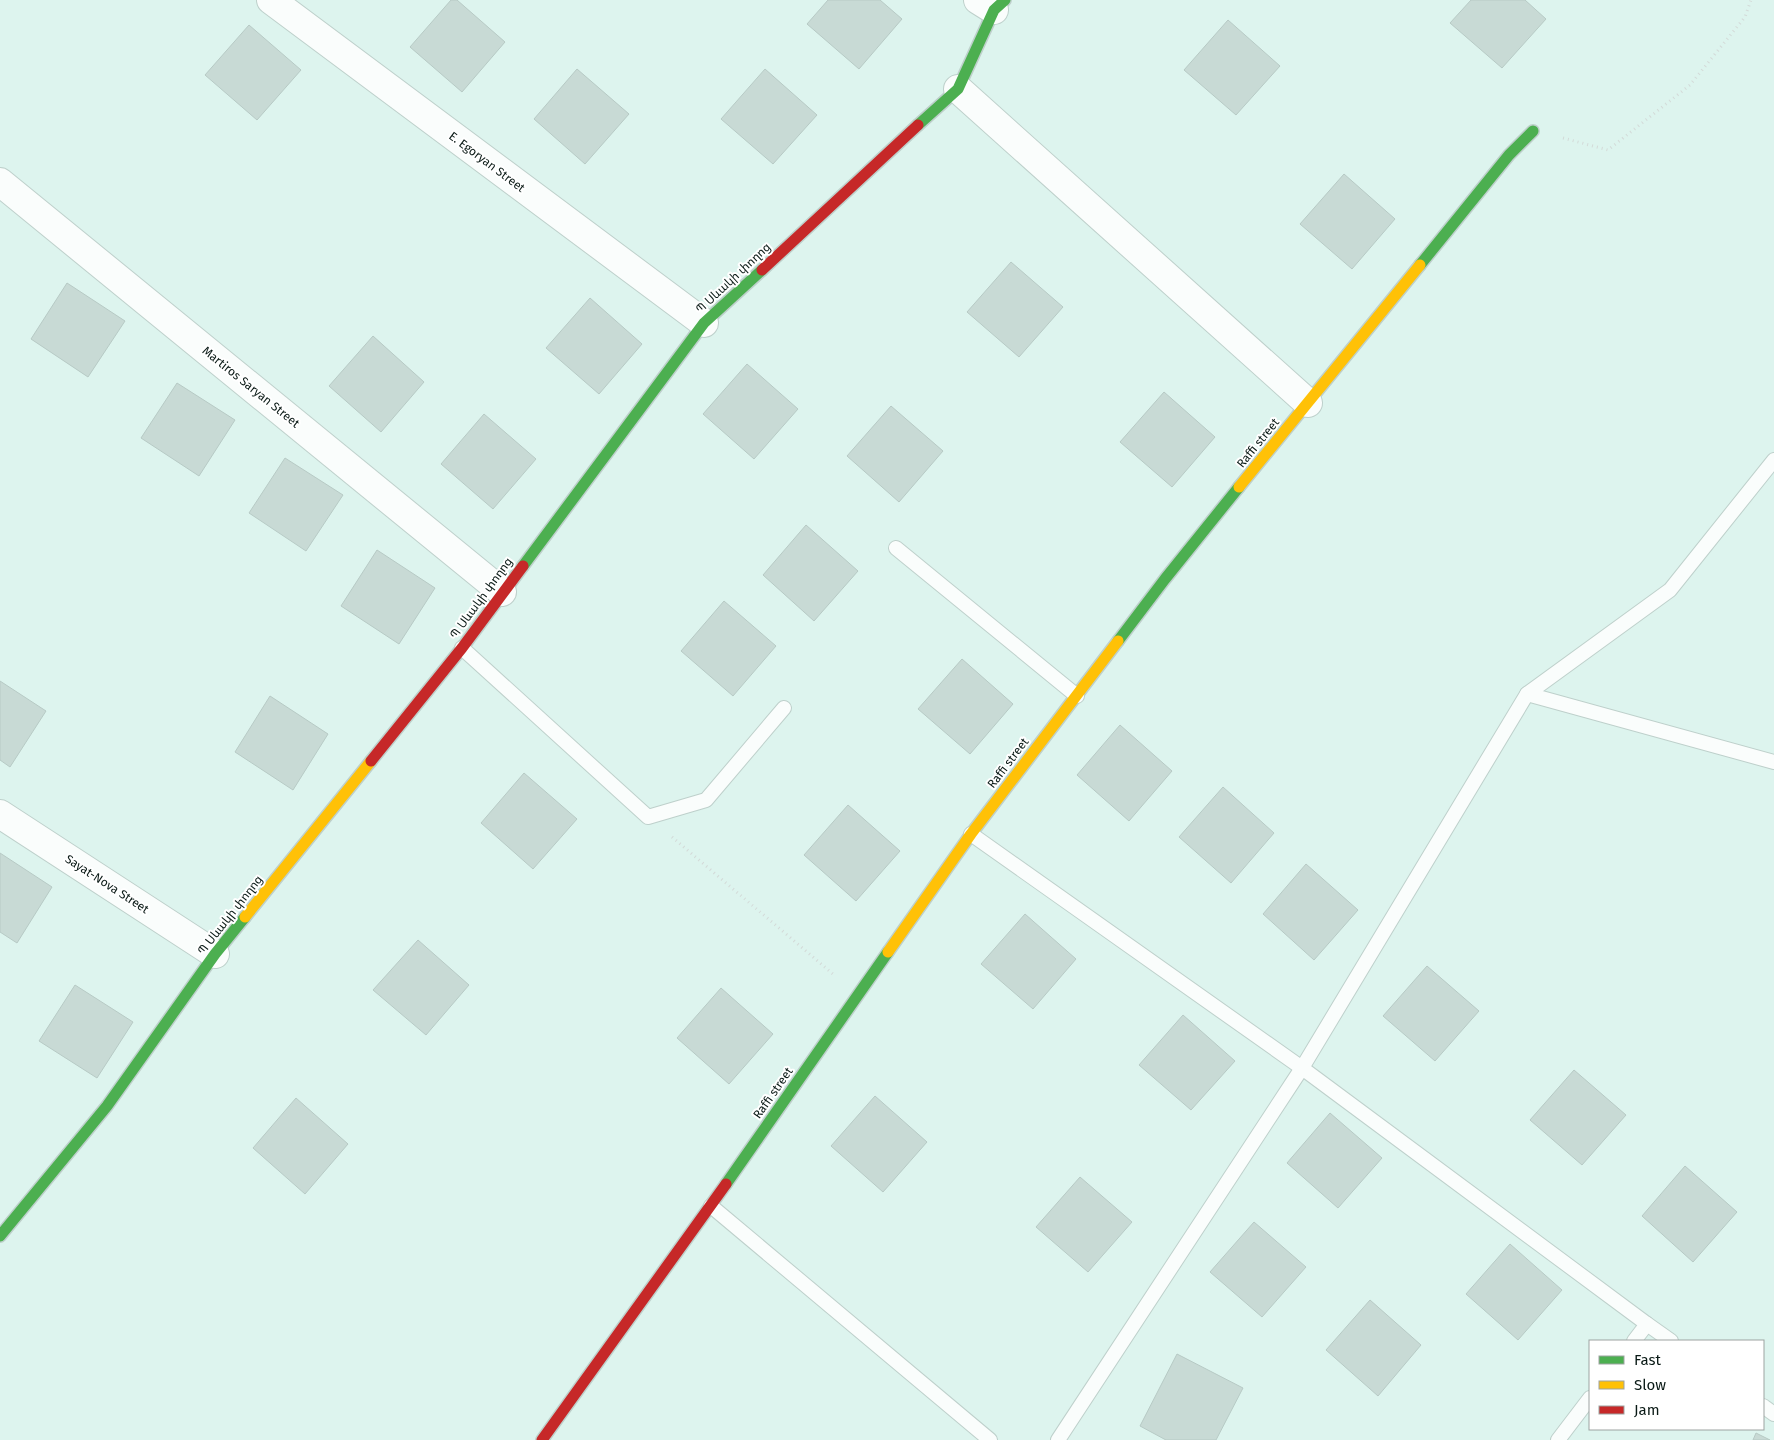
<svg xmlns="http://www.w3.org/2000/svg" width="1774" height="1440" viewBox="0 0 1774 1440" font-family="'Fira Sans','Noto Sans Armenian',sans-serif">
<style>
.building{fill:#c8dad5;stroke:#b7cac5}
.lines{fill:none;stroke-linecap:round;stroke-linejoin:round}
.lane-casing{stroke:#bed0cb;stroke-width:16}
.street-casing{stroke:#bed0cb;stroke-width:30}
.fast-casing{stroke:#bed0cb;stroke-width:14}
.slow-casing{stroke:#bed0cb;stroke-width:14}
.jam-casing{stroke:#bed0cb;stroke-width:14}
.path{stroke:#d3dad8;stroke-width:3;stroke-dasharray:1 4;stroke-linecap:butt}
.lane{stroke:#fafdfc;stroke-width:14}
.street{stroke:#fafdfc;stroke-width:28}
.fast{stroke:#4caf50;stroke-width:11}
.slow{stroke:#ffc107;stroke-width:11}
.jam{stroke:#c62828;stroke-width:11}
.labels{text-anchor:middle;stroke-width:4;stroke-linejoin:round;paint-order:stroke}
.street-label{font-size:12px;fill:#091915;stroke:#fff}
</style>
<rect width="100%" height="100%" fill="#ddf4ee"/>
<g class="building">
<polygon points="451,0 457,0 505,42 462,92 410,47"/>
<polygon points="828,0 880,0 902,19 859,69 807,24"/>
<polygon points="1471,0 1525,0 1546,19 1502,68 1450,23"/>
<polygon points="1228,20 1280,66 1236,115 1184,70"/>
<polygon points="249,25 301,70 257,120 205,75"/>
<polygon points="577,69 629,114 585,164 534,119"/>
<polygon points="765,69 817,115 773,164 721,119"/>
<polygon points="1344,174 1395,219 1352,269 1300,224"/>
<polygon points="1011,262 1063,307 1019,357 967,312"/>
<polygon points="67,283 125,321 88,377 31,339"/>
<polygon points="590,298 642,344 599,394 546,348"/>
<polygon points="373,336 424,382 381,432 329,386"/>
<polygon points="747,364 798,409 754,459 703,414"/>
<polygon points="177,383 235,420 199,476 141,438"/>
<polygon points="1164,392 1215,437 1172,487 1120,442"/>
<polygon points="891,406 943,451 899,502 847,456"/>
<polygon points="484,414 536,459 493,509 441,464"/>
<polygon points="285,458 343,495 306,551 249,513"/>
<polygon points="806,525 858,571 814,621 763,575"/>
<polygon points="377,550 435,588 399,644 341,606"/>
<polygon points="724,601 776,646 733,696 681,651"/>
<polygon points="962,659 1013,704 970,754 918,709"/>
<polygon points="0,681 46,711 10,767 0,760"/>
<polygon points="270,696 328,734 293,790 235,752"/>
<polygon points="1120,725 1172,771 1129,821 1077,775"/>
<polygon points="524,773 577,819 533,869 481,823"/>
<polygon points="1223,787 1274,833 1231,883 1179,837"/>
<polygon points="848,805 900,851 856,901 804,855"/>
<polygon points="0,853 52,887 17,943 0,932"/>
<polygon points="1306,864 1358,910 1314,960 1263,914"/>
<polygon points="1025,914 1076,959 1033,1009 981,964"/>
<polygon points="418,940 469,985 426,1035 373,990"/>
<polygon points="1427,966 1479,1011 1435,1061 1383,1016"/>
<polygon points="75,985 133,1022 97,1078 39,1041"/>
<polygon points="721,988 773,1034 729,1084 677,1038"/>
<polygon points="1183,1015 1235,1061 1191,1110 1139,1065"/>
<polygon points="1574,1070 1626,1115 1582,1165 1530,1120"/>
<polygon points="875,1096 927,1142 883,1192 831,1146"/>
<polygon points="296,1098 348,1144 305,1194 253,1148"/>
<polygon points="1330,1113 1382,1158 1338,1208 1287,1163"/>
<polygon points="1685,1166 1737,1212 1693,1262 1642,1216"/>
<polygon points="1080,1177 1132,1222 1088,1272 1036,1227"/>
<polygon points="1254,1222 1306,1267 1262,1317 1210,1272"/>
<polygon points="1510,1244 1562,1290 1518,1340 1466,1294"/>
<polygon points="1370,1300 1421,1345 1378,1396 1326,1350"/>
<polygon points="1177,1354 1243,1388 1216,1440 1166,1440 1140,1426"/>
<polygon points="1756,1433 1770,1440 1753,1440"/>
</g>
<g class="lines">
<g class="lane-casing">
<g id="lane">
<polyline points="896,548 1077,696"/>
<polyline points="462,648 648,817 706,800 784,708"/>
<polyline points="1527,694 1774,762"/>
<polyline points="971,834 1302,1068 1647,1324"/>
<polyline points="711,1206 990,1440"/>
<polyline points="1634,1341 1647,1324 1671,1341"/>
<polyline points="1763,1406 1774,1414"/>
<polyline points="1058,1440 1302,1068 1527,694 1670,590 1774,460"/>
<polyline points="1558,1440 1590,1398"/>
</g>
</g>
<g class="street-casing">
<g id="street">
<polyline points="271,0 704,323"/>
<polyline points="978,0 994,10"/>
<polyline points="958,89 1308,403"/>
<polyline points="0,182 502,592"/>
<polyline points="0,814 215,954"/>
</g>
</g>
<g class="fast-casing">
<g id="fast">
<polyline points="918,125 958,89 994,10 1005,0"/>
<polyline points="1420,265 1509,155 1533,131"/>
<polyline points="523,566 704,323 762,270"/>
<polyline points="1118,641 1165,579 1239,487"/>
<polyline points="726,1184 888,952"/>
<polyline points="0,1236 107,1106 215,954 245,917"/>
</g>
</g>
<g class="slow-casing">
<g id="slow">
<polyline points="1239,487 1420,265"/>
<polyline points="245,917 371,761"/>
<polyline points="888,952 971,834 1118,641"/>
</g>
</g>
<g class="jam-casing">
<g id="jam">
<polyline points="762,270 918,125"/>
<polyline points="371,761 462,648 523,566"/>
<polyline points="542,1440 726,1184"/>
</g>
</g>
<g class="path">
<polyline points="1563,138 1608,150 1690,85 1745,17 1751,0"/>
<polyline points="672,837 833,974"/>
</g>
<use href="#lane" class="lane"/>
<use href="#street" class="street"/>
<use href="#fast" class="fast"/>
<use href="#slow" class="slow"/>
<use href="#jam" class="jam"/>
</g>
<g class="labels">
<g class="street-label">
<text transform="translate(487 162) rotate(37)" y="4">E. Egoryan Street</text>
<text transform="translate(733 278) rotate(-43)" y="4">Պ Սևակի փողոց</text>
<text transform="translate(251 387) rotate(39)" y="4">Martiros Saryan Street</text>
<text transform="translate(1258 443) rotate(-51)" y="4">Raffi street</text>
<text transform="translate(481 598) rotate(-54)" y="4">Պ Սևակի փողոց</text>
<text transform="translate(1008 763) rotate(-53)" y="4">Raffi street</text>
<text transform="translate(107 884) rotate(33)" y="4">Sayat-Nova Street</text>
<text transform="translate(230 915) rotate(-52)" y="4">Պ Սևակի փողոց</text>
<text transform="translate(773 1093) rotate(-55)" y="4">Raffi street</text>
</g>
</g>
<rect x="1589" y="1340" width="175" height="90" fill="#ffffff" stroke="#9da3a1"/>
<rect x="1599" y="1356" width="25" height="8" fill="#4caf50" stroke="#9da3a1"/>
<text x="1634" y="1365" font-size="15" fill="#091915">Fast</text>
<rect x="1599" y="1381" width="25" height="8" fill="#ffc107" stroke="#9da3a1"/>
<text x="1634" y="1390" font-size="15" fill="#091915">Slow</text>
<rect x="1599" y="1406" width="25" height="8" fill="#c62828" stroke="#9da3a1"/>
<text x="1634" y="1415" font-size="15" fill="#091915">Jam</text>
</svg>
